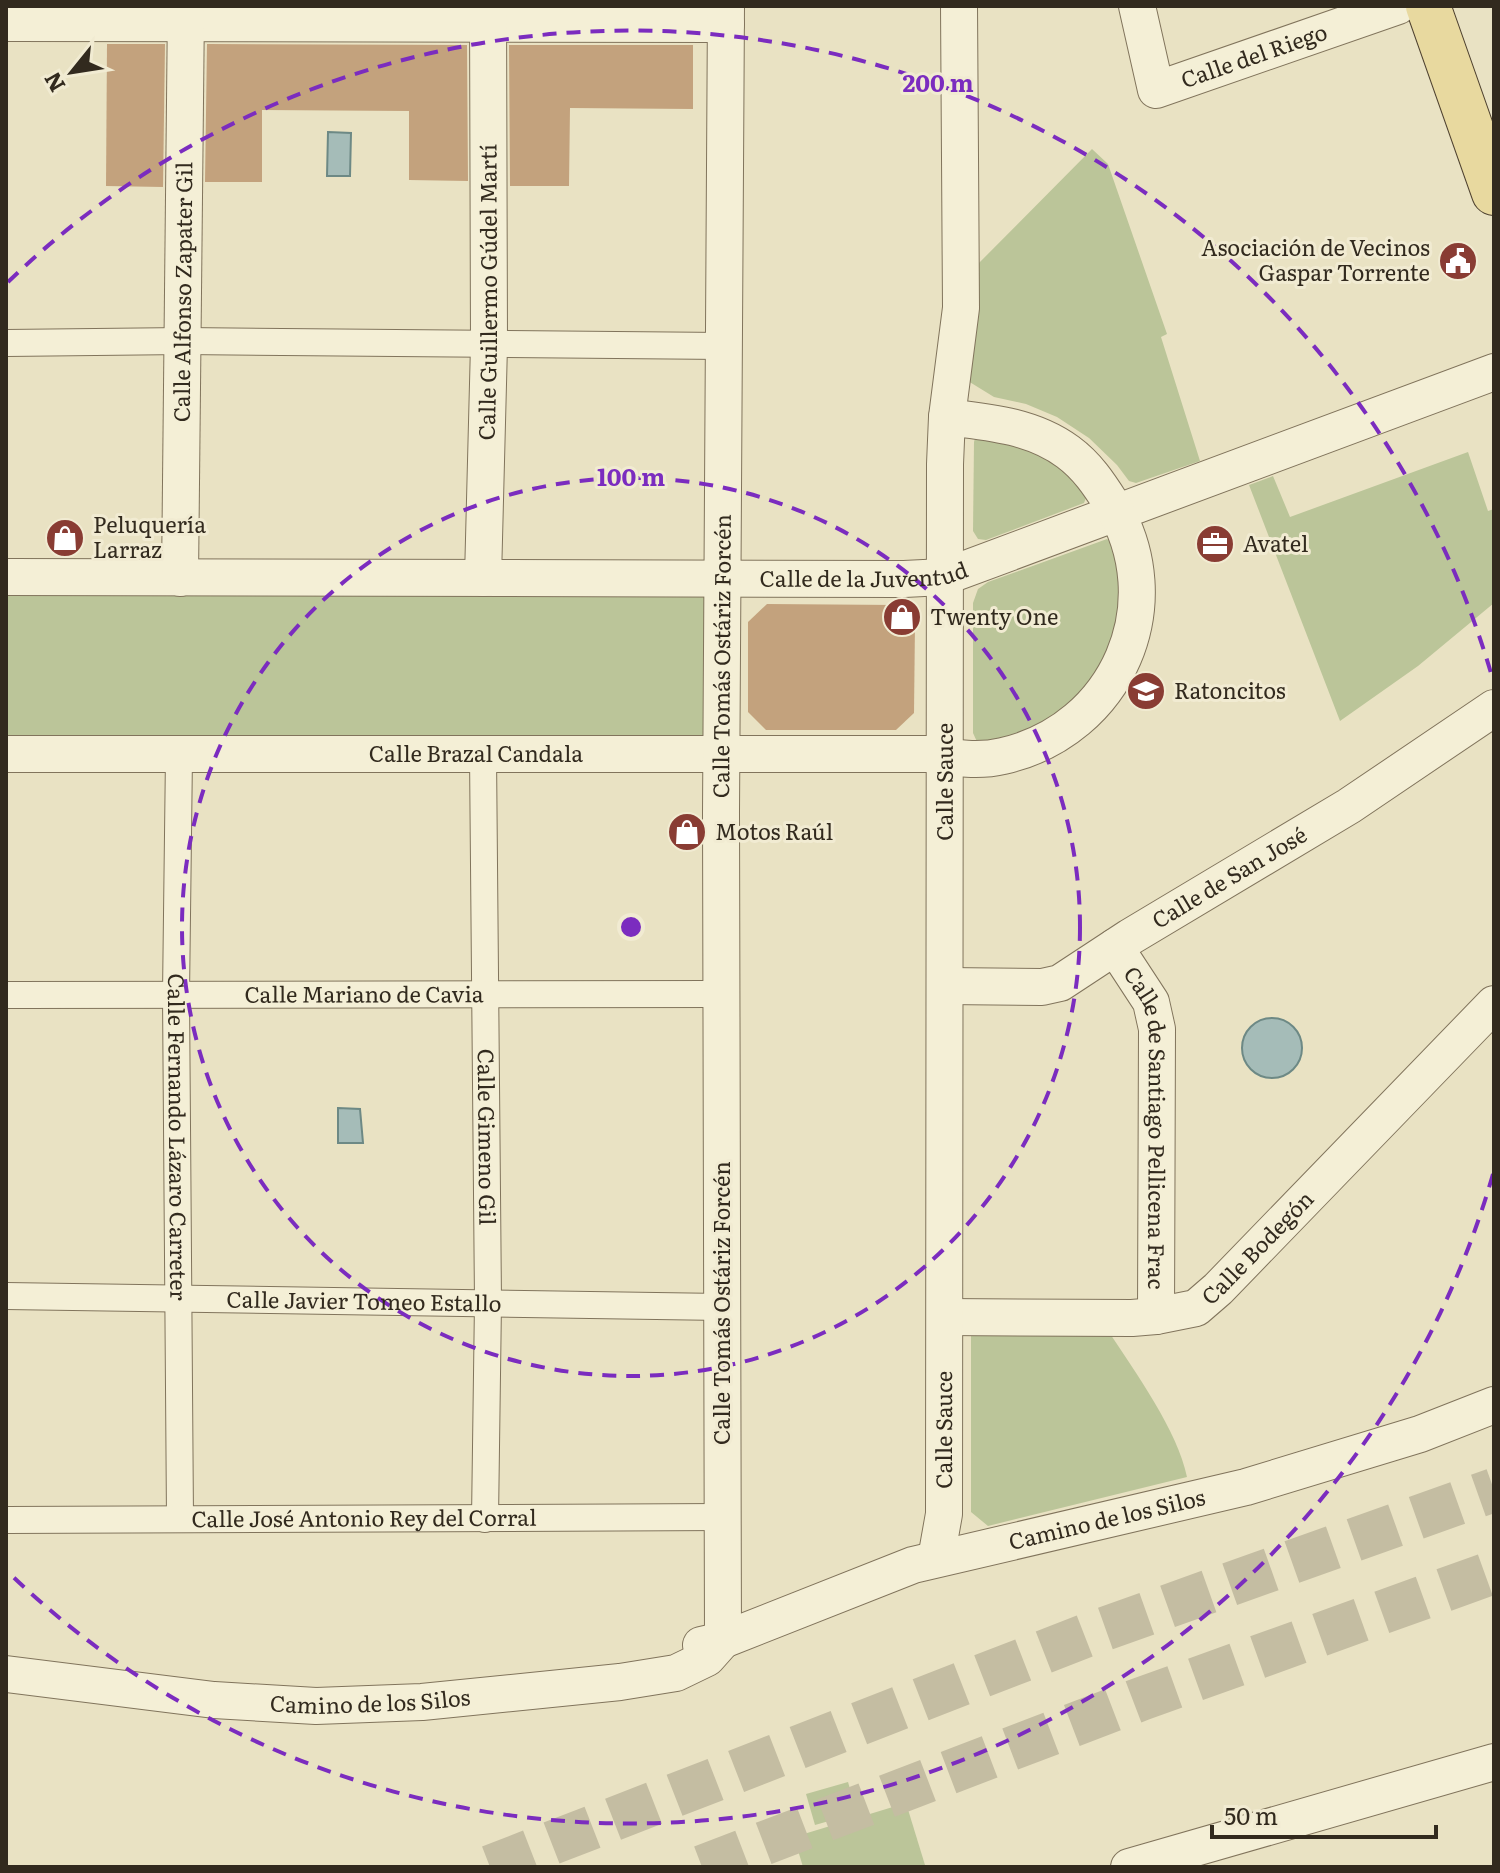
<svg xmlns="http://www.w3.org/2000/svg" width="1500" height="1873" viewBox="0 0 1500 1873" font-family="Literata,serif">
<style>
.green{fill:#bbc599}
.water{fill:#a5bcb8;stroke:#6d8985;stroke-width:2}
.building{fill:#c3a27d}
.lines{fill:none;stroke-linecap:round;stroke-linejoin:round}
.motorway-tunnel{stroke:#c4bda2;stroke-width:44;stroke-dasharray:44 22;stroke-linecap:butt}
.pedestrian-casing{stroke:#81745c;stroke-width:28}
.minor-casing{stroke:#81745c;stroke-width:38}
.primary-casing{stroke:#4f4230;stroke-width:46}
.pedestrian{stroke:#f4efd6;stroke-width:26}
.minor{stroke:#f4efd6;stroke-width:36}
.primary{stroke:#e8d99f;stroke-width:44}
.ring{fill:none;stroke:#7b2cbf;stroke-width:4;stroke-dasharray:14 10}
.labels{text-anchor:middle;stroke-width:6;stroke-linejoin:round;paint-order:stroke}
.street-label{font-size:22px;fill:#322a1e;stroke:#f1ebd2}
.poi-label{font-size:22px;fill:#322a1e;stroke:#f1ebd2;text-anchor:start}
.centre{fill:#7b2cbf;stroke:#f1ebd2;stroke-width:4}
.ring-label{font-size:24px;text-anchor:middle;font-weight:bold;fill:#7b2cbf;stroke:#f1ebd2;stroke-width:6;stroke-linejoin:round;paint-order:stroke}
</style>
<rect width="100%" height="100%" fill="#e9e2c3"/>
<g class="green">
<polygon points="1092,149 1108,164 1167,334 1161,337 1200,461 1136,483 1129,481 1117,465 1089,438 1057,417 1026,404 994,397 968,381 978,264"/>
<polygon points="996,436 1069,469 1086,498 1084,503 986,540 978,539 973,531 974,442 975,438"/>
<polygon points="1468,452 1488,511 1494,509 1494,603 1418,666 1340,721 1249,485 1273,476 1290,517"/>
<polygon points="1107,539 1118,547 1121,618 1092,685 1030,734 978,744 973,733 973,603 978,589 988,582"/>
<polygon points="710,589 707,743 6,735 6,591"/>
<path d="M971 1328 1109 1332C1135 1372 1178 1431 1187 1477L988 1526 971 1512Z"/>
<polygon points="848,1782 857,1813 815,1825 806,1794"/>
<polygon points="906,1803 925,1865 803,1867 794,1837"/>
</g>
<g class="water">
<polygon points="328,132 351,133 350,176 327,176"/>
<circle cx="1272" cy="1048" r="30"/>
<polygon points="338,1108 360,1109 363,1143 338,1143"/>
</g>
<g class="building">
<polygon points="107,44 165,44 163,187 106,186"/>
<polygon points="207,44 467,45 468,181 409,180 409,111 262,110 262,182 205,182"/>
<polygon points="509,45 693,45 693,109 570,108 569,186 510,186"/>
<polygon points="767,604 897,605 915,623 914,713 896,730 766,730 748,712 748,622"/>
</g>
<g class="lines">
<g class="motorway-tunnel">
<polyline points="490,1867 1090,1634 1494,1490"/>
<polyline points="702,1867 1141,1699 1494,1572"/>
</g>
<g class="pedestrian-casing">
<g id="pedestrian">
<polyline points="6,343 184,341 724,346"/>
<path id="s1" d="M179 755 176 995 180 1518"/>
<path id="s2" d="M483 755 488 1302 485 1519"/>
<path id="s3" d="M6 995 722 994"/>
<path id="s4" d="M6 1296 722 1307"/>
<path id="s5" d="M6 1520 723 1517"/>
</g>
</g>
<g class="minor-casing">
<g id="minor">
<path id="s6" d="M1137 6 1156 90 1398 6"/>
<polyline points="6,23 726,24"/>
<path id="s7" d="M6 577 904 579 944 577 1494 372"/>
<path id="s8" d="M180 578 186 6"/>
<path id="s9" d="M483 578 489 345 488 6"/>
<path id="s10" d="M6 754H931C955 758 978 762 1003 756 1118 730 1173 603 1111 503 1099 484 1087 466 1068 452 1033 426 989 422 947 417"/>
<path id="s11" d="M1115 947 1151 1002 1157 1029 1156 1316"/>
<path id="s12" d="M946 986 1042 987 1060 983 1130 937 1349 806 1494 708"/>
<path id="s13" d="M945 1317 1132 1318 1156 1316 1196 1308 1218 1289 1494 1004"/>
<path id="s14" d="M936 1559 944 1514 945 464 947 417 961 308 959 6"/>
<path id="s15" d="M701 1645 723 1640 913 1565 1246 1487 1420 1434 1494 1405"/>
<path id="s16" d="M6 1674 214 1700 316 1706 422 1702 620 1682 676 1673 707 1658 723 1640 721 813 726 6"/>
<polyline points="1129,1867 1494,1762"/>
</g>
</g>
<g class="primary-casing">
<polyline id="primary" points="1428,6 1494,193"/>
</g>
<use href="#pedestrian" class="pedestrian"/>
<use href="#minor" class="minor"/>
<use href="#primary" class="primary"/>
</g>
<g class="ring">
<circle cx="631" cy="927" r="449"/>
<path d="M1493 1174A897 897 0 0 1 8 1572M8 282A897 897 0 0 1 1493 680"/>
</g>
<defs>
<g id="civic-disc" transform="scale(2)"><circle r="9.5" fill="#893c33" stroke="#f1ebd2"/><path d="M-.6-6.5H3V-4.5H.6V-3L4-1V1h2V6H-6V1h2V-1L-.6-3ZM-1.2 2.5V6h2.4V2.5Z" fill="#fff"/></g>
<g id="shop-disc" transform="scale(2)"><circle r="9.5" fill="#893c33" stroke="#f1ebd2"/><path d="M-5-2.5h2.3a2.7 3.5 0 0 1 5.4 0H5L5.5 6h-11ZM-1.5-2.5h3a1.5 2.3 0 0 0-3 0Z" fill="#fff"/></g>
<g id="office-disc" transform="scale(2)"><circle r="9.5" fill="#893c33" stroke="#f1ebd2"/><path d="M-6-3h4V-5.5h4V-3h4V5H-6ZM-1-4.5V-3h2v-1.5ZM-6 0V1H6V0Z" fill="#fff"/></g>
<g id="school-disc" transform="scale(2)"><circle r="9.5" fill="#893c33" stroke="#f1ebd2"/><path d="M0-5L7-2L0 1L-7-2ZM-4 1L0 2.5L4 1V4Q0 6-4 4Z" fill="#fff"/></g>
</defs>
<g fill-rule="evenodd">
<use href="#civic-disc" x="1458" y="261"/>
<use href="#shop-disc" x="65" y="538"/>
<use href="#office-disc" x="1215" y="544"/>
<use href="#shop-disc" x="902" y="617"/>
<use href="#school-disc" x="1146" y="691"/>
<use href="#shop-disc" x="687" y="832"/>
</g>
<g class="labels">
<g class="street-label">
<text dy="8" stroke="none"><textPath href="#s6" startOffset="190">Calle del Riego</textPath></text>
<text dy="8" stroke="none"><textPath href="#s8" startOffset="286">Calle Alfonso Zapater Gil</textPath></text>
<text dy="8" stroke="none"><textPath href="#s9" startOffset="286">Calle Guillermo Gúdel Martí</textPath></text>
<text dy="8" stroke="none"><textPath href="#s7" startOffset="858">Calle de la Juventud</textPath></text>
<text dy="8" stroke="none"><textPath href="#s16" startOffset="1716">Calle Tomás Ostáriz Forcén</textPath></text>
<text dy="8" stroke="none"><textPath href="#s10" startOffset="470">Calle Brazal Candala</textPath></text>
<text dy="8" stroke="none"><textPath href="#s14" startOffset="778">Calle Sauce</textPath></text>
<text dy="8" stroke="none"><textPath href="#s12" startOffset="314">Calle de San José</textPath></text>
<text dy="8" stroke="none"><textPath href="#s3" startOffset="358">Calle Mariano de Cavia</textPath></text>
<text dy="8" stroke="none"><textPath href="#s11" startOffset="190">Calle de Santiago Pellicena Frac</textPath></text>
<text dy="8" stroke="none"><textPath href="#s1" startOffset="382">Calle Fernando Lázaro Carreter</textPath></text>
<text dy="8" stroke="none"><textPath href="#s2" startOffset="382">Calle Gimeno Gil</textPath></text>
<text dy="8" stroke="none"><textPath href="#s13" startOffset="338">Calle Bodegón</textPath></text>
<text dy="8" stroke="none"><textPath href="#s4" startOffset="358">Calle Javier Tomeo Estallo</textPath></text>
<text transform="translate(722 1303) rotate(-90)" y="8">Calle Tomás Ostáriz Forcén</text>
<text dy="8" stroke="none"><textPath href="#s14" startOffset="130">Calle Sauce</textPath></text>
<text dy="8" stroke="none"><textPath href="#s5" startOffset="358">Calle José Antonio Rey del Corral</textPath></text>
<text dy="8" stroke="none"><textPath href="#s15" startOffset="426">Camino de los Silos</textPath></text>
<text dy="8" stroke="none"><textPath href="#s16" startOffset="366">Camino de los Silos</textPath></text>
</g>
<g class="poi-label">
<text x="1430" y="256" text-anchor="end">Asociación de Vecinos<tspan x="1430" dy="25">Gaspar Torrente</tspan></text>
<text x="93" y="533">Peluquería<tspan x="93" dy="25">Larraz</tspan></text>
<text x="1243" y="552">Avatel</text>
<text x="930" y="625">Twenty One</text>
<text x="1174" y="699">Ratoncitos</text>
<text x="715" y="840">Motos Raúl</text>
</g>
</g>
<circle cx="631" cy="927" r="12" class="centre"/>
<g class="ring-label">
<text x="938" y="92">200 m</text>
<text x="631" y="486">100 m</text>
</g>
<rect width="1500" height="1873" fill="none" stroke="#322a1e" stroke-width="16"/>
<g transform="translate(72 72) rotate(240)" stroke="#f1ebd2" stroke-width="6" paint-order="stroke">
<path d="M0-6L14 30L0 20L-14 30Z" fill="#322a1e"/>
<text y="-12" font-size="22" font-weight="bold" text-anchor="middle" fill="#322a1e">N</text>
</g>
<path d="M1212 1825v12h224v-12" fill="none" stroke="#322a1e" stroke-width="4"/>
<text x="1224" y="1825" font-size="24" fill="#322a1e" stroke="#f1ebd2" stroke-width="6" paint-order="stroke">50 m</text>
</svg>
